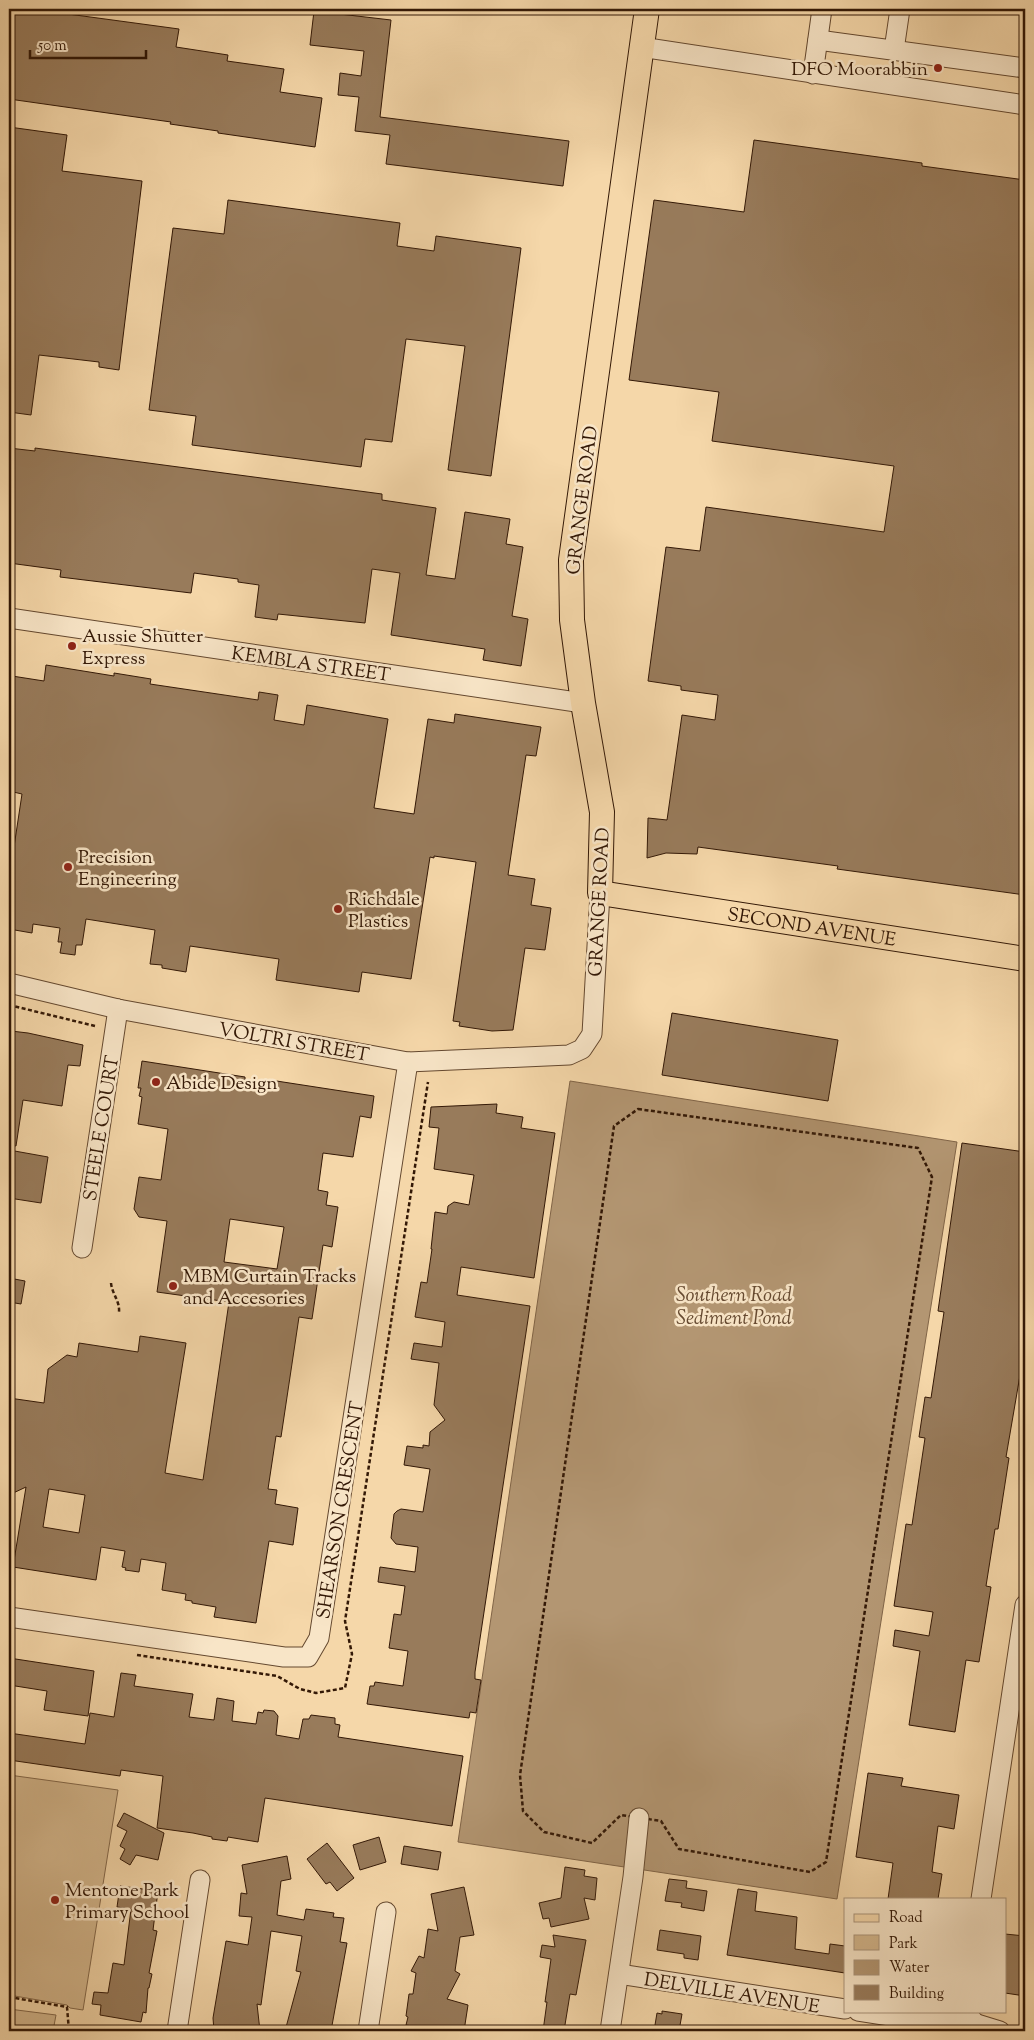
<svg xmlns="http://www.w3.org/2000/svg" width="1034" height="2040" viewBox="0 0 1034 2040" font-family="'Sorts Mill Goudy',serif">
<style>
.green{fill:#d4b78d;stroke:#84684a}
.water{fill:#b39672;stroke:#806447}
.building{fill:#987b5b;stroke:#331806;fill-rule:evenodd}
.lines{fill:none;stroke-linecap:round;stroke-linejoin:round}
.minor-casing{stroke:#64482f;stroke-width:21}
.major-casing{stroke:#331806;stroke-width:26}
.path{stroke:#331806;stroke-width:2.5;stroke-dasharray:4 2.5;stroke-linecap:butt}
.minor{stroke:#f8e5c7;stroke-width:19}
.major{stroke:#f5d7a9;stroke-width:24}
.poi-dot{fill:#8f2418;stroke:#f8e5c7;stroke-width:2}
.labels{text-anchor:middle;stroke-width:5;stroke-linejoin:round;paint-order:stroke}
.poi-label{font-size:19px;fill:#331806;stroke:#f8e5c7;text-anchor:start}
.street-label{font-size:19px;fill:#331806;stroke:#f8e5c7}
.water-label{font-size:20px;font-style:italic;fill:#664a31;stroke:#f8e5c7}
</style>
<rect width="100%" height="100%" fill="#f5d7a9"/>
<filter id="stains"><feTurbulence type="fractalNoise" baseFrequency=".004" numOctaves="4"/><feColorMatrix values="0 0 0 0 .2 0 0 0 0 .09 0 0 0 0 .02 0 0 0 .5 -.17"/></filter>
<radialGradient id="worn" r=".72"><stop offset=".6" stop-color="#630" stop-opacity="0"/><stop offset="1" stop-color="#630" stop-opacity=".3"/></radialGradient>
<g class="green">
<polygon points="9,1775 118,1790 83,2010 70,2008 67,2005 9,1995"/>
<polygon points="9,2009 56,2015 53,2031 9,2031"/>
</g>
<polygon class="water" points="570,1081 957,1142 837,1899 458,1842"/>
<g class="building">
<polygon points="13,9 31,9 179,29 176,47 228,55 227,61 284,69 280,92 322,98 315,147 218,133 218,131 170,124 171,122 9,99 9,24 10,24"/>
<polygon points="314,11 391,20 380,117 569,141 563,186 386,164 390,135 355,131 359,97 338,95 340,73 361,76 364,51 310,45"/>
<polygon points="9,127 67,135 62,171 142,181 119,370 99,367 99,362 39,355 31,415 9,412"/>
<polygon points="754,140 922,163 922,166 1025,180 1025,895 837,869 838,866 698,847 697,854 666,853 647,858 648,818 667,820 682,715 715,720 718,695 681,690 681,686 648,681 666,547 700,551 706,507 884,532 894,466 712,441 719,392 629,380 654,200 744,212"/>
<polygon points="228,200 400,223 397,246 434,251 436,236 521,248 491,476 448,470 465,346 406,339 392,442 365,439 361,467 192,445 196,416 149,410 173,228 224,234"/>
<polygon points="9,448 35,451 35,448 382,494 382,500 436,508 426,575 455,579 465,512 510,519 506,544 523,547 512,616 528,619 521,666 483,660 485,649 391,635 400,573 372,569 365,623 278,614 277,620 255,617 259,585 238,582 238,579 194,573 191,593 60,577 61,570 9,563"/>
<polygon points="46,665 114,676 114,673 151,679 150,684 258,700 259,692 278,695 274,720 304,725 307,705 388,719 374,808 414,814 428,719 454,723 455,714 541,727 536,756 526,755 508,875 535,879 531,905 551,908 545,950 525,948 513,1030 492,1031 459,1026 460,1022 453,1021 476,862 434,856 434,858 430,857 411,979 362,972 359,992 276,980 279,959 190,946 186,972 162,968 162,965 150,964 155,930 86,919 82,945 76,945 75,955 60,953 62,942 58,942 60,928 33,924 32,933 9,929 9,880 22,794 9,791 9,695 12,676 44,681"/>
<polygon points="672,1013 838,1040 828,1101 662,1075"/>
<polygon points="11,1031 28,1033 83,1045 80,1066 68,1065 62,1106 23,1100 16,1146 9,1145 9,1035 11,1035"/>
<path d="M142 1061 245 1077V1080L270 1083V1080L374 1096 371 1118 360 1116 353 1157 323 1153 318 1190 328 1192 326 1205 338 1207 332 1247 323 1245 312 1319 299 1317 281 1437 276 1436 268 1489 277 1490 275 1504 298 1508 293 1545 269 1541 256 1623 214 1617 216 1607 192 1603V1601L185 1600 186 1594 162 1590 166 1563 141 1559 139 1572 125 1570 126 1568 122 1567 125 1551 101 1547 96 1580 13 1567 26 1487 9 1495V1398L44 1403 48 1369 67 1355 77 1357 79 1343 138 1352 140 1336 186 1343 165 1473 203 1480 229 1302 157 1292 167 1221 139 1217 134 1209 139 1177 161 1180 168 1129 138 1124 142 1097 139 1096 141 1088H138ZM230 1219 284 1227 277 1269 224 1262ZM49 1489 85 1495 79 1533 43 1527Z"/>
<polygon points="497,1104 496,1113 523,1117 521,1128 555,1133 534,1278 461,1267 457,1295 530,1306 475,1672 475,1679 481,1680 476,1713 470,1712 469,1718 367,1704 370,1686 374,1686 375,1682 403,1686 408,1651 389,1648 394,1614 401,1615 405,1586 378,1582 380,1567 415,1572 418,1547 396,1544 391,1538 394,1514 397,1511 401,1509 423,1512 430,1469 404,1465 407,1446 423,1448 423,1445 429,1446 430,1432 445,1420 434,1405 439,1363 411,1359 414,1343 442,1347 445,1322 415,1317 421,1282 427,1283 432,1249 431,1249 435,1212 447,1214 448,1206 454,1202 469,1205 474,1175 434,1169 439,1128 429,1127 431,1107"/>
<polygon points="962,1143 1025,1152 1025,1346 1006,1457 1009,1458 998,1529 995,1529 986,1586 991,1587 979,1662 966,1660 955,1732 909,1725 920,1651 893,1646 895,1630 929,1636 933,1612 894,1606 906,1524 912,1525 925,1438 919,1437 925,1397 931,1398 944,1312 938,1311"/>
<polygon points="9,1150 48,1157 41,1203 9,1198"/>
<polygon points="9,1278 25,1281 21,1304 9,1302"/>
<polygon points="9,1658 94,1671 88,1716 44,1710 47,1691 9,1685"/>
<polygon points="121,1673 136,1675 134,1686 193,1694 189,1717 214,1720 217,1698 234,1701 232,1721 256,1724 258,1712 263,1713 264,1710 274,1711 278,1716 276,1735 299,1739 303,1719 309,1719 311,1715 335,1718 335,1724 340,1725 338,1737 463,1756 452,1826 265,1798 258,1842 228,1837 227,1841 212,1839 212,1837 193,1833 157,1828 163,1776 121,1770 120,1776 9,1760 9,1733 85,1744 90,1713 114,1717"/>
<polygon points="868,1773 903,1778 901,1786 959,1795 954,1829 938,1826 932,1872 942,1874 938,1899 888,1899 893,1863 856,1857"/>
<polygon points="124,1813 164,1833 158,1860 136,1855 130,1865 120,1859 125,1849 120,1846 127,1831 117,1826"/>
<polygon points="379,1837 386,1862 360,1870 353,1845"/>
<polygon points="327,1843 354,1878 337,1891 330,1882 326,1884 307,1859"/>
<polygon points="404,1846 441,1852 438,1870 401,1864"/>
<polygon points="287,1856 291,1879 281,1881 277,1915 304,1920 306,1909 334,1913 333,1917 344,1918 340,1942 347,1943 331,2031 285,2031 301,1972 296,1971 302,1936 271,1931 261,2005 257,2004 260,2031 214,2031 213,2018 226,1941 248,1945 252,1917 239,1916 241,1893 247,1894 242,1865"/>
<polygon points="565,1867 585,1870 584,1876 597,1878 595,1900 584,1898 589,1919 551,1927 549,1918 543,1919 539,1903 561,1898"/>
<polygon points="669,1879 687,1881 686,1888 707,1891 704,1911 681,1907 682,1903 665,1901"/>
<polygon points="120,1886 158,1891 153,1930 157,1931 149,1973 152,1974 149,1988 148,1988 146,2013 143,2012 141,2022 100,2015 101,2005 92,2004 94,1992 108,1993 113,1963 124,1965 131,1909 117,1907"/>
<polygon points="464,1887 474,1935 460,1937 455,1971 460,1974 447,1999 468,2005 464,2031 444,2031 406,2025 408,2017 406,2016 409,1994 413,1994 416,1973 411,1971 419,1956 424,1958 428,1929 438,1931 431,1894"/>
<polygon points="738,1889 757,1892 755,1911 797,1917 795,1949 829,1954 830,1944 845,1946 845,1973 727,1955"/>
<polygon points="660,1930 701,1936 698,1960 684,1958 684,1954 657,1950"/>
<polygon points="1005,1934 1025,1936 1021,1978 1025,1979 1025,1996 1005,1993"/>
<polygon points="553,1935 586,1940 576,1995 570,1994 564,2031 543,2031 547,2002 545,2002 551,1959 540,1957 542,1945 555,1947"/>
<polygon points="662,2011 682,2014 679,2031 654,2031 657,2013 662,2014"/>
</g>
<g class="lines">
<g class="minor-casing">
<g id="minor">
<polyline points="818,40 1025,68"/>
<polyline points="641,47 1025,105"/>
<polyline points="894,50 900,9"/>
<polyline points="813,74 822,9"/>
<polyline points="9,618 583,703"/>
<polyline points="9,983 118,1009 408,1062 569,1055 582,1049 592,1034 600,893"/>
<polyline points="82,1248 118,1009"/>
<polyline points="9,1617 284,1657 308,1657 319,1638 408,1062"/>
<polyline points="981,1899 1025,1605"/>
<polyline points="619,1974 845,2009"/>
<polyline points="858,2011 916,2020 951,2020"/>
<polyline points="974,2023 1000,2031"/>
<path d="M948 2030C948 2010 977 2011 976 2031"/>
<polyline points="177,2031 200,1880"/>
<polyline points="368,2031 386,1912"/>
<polyline points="610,2031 633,1877 639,1818"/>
</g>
</g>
<g class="major-casing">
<g id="major">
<path id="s1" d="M647 9 571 560 572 620 583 703 602 812 600 893 1025 959"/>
</g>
</g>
<g class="path">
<polyline points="9,1005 95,1026"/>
<polygon points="638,1109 918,1148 932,1177 826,1862 810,1872 679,1849 661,1821 621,1815 592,1843 544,1832 523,1811 520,1775 614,1126"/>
<path d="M111 1283C112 1294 120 1301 119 1312"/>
<polyline points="137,1655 277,1676 300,1689 316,1693 345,1688 352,1654 345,1621 428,1082"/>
<polyline points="9,1997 67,2007 69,2031"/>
</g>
<use href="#minor" class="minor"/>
<use href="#major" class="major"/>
</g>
<g class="poi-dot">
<circle cx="938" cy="68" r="5"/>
<circle cx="72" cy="646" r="5"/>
<circle cx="68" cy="867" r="5"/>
<circle cx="338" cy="909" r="5"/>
<circle cx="156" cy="1082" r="5"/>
<circle cx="173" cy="1286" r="5"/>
<circle cx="55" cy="1900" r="5"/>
</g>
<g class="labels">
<g class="poi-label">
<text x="928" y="75" text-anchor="end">DFO Moorabbin</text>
<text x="82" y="642">Aussie Shutter<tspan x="82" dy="22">Express</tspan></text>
<text x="78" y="863">Precision<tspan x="78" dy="22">Engineering</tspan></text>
<text x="348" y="905">Richdale<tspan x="348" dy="22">Plastics</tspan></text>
<text x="166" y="1089">Abide Design</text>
<text x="183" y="1282">MBM Curtain Tracks<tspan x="183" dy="22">and Accesories</tspan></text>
<text x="65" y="1896">Mentone Park<tspan x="65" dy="22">Primary School</tspan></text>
</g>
<g class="street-label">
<text transform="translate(581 500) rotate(-83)" y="7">GRANGE ROAD</text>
<text transform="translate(311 663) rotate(8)" y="7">KEMBLA STREET</text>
<text transform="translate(598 902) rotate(-87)" y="7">GRANGE ROAD</text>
<text dy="7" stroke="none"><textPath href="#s1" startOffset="1106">SECOND AVENUE</textPath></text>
<text transform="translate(294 1041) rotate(10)" y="7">VOLTRI STREET</text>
<text transform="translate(100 1128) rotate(-81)" y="7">STEELE COURT</text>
<text transform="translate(339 1510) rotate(-81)" y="7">SHEARSON CRESCENT</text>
<text transform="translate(732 1992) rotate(9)" y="7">DELVILLE AVENUE</text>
</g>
<g class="water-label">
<text x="734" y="1301">Southern Road<tspan x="734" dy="23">Sediment Pond</tspan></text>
</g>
</g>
<rect width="1034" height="2040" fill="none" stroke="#f5d7a9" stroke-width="30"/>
<rect x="10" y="10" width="1014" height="2020" fill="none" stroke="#331806" stroke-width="2.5"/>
<rect x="15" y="15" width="1004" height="2010" fill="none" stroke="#331806"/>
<rect x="844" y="1898" width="162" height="115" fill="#f8e5c7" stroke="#a9937a"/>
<rect x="854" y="1914" width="25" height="8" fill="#f5d7a9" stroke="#a9937a"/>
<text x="889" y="1922" font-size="15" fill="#331806">Road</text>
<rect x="854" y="1935" width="25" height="15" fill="#d4b78d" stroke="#a9937a"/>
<text x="889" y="1948" font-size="15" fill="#331806">Park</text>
<rect x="854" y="1960" width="25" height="15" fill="#b39672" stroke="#a9937a"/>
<text x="889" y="1972" font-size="15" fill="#331806">Water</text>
<rect x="854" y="1985" width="25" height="15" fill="#987b5b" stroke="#a9937a"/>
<text x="889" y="1998" font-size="15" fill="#331806">Building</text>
<path d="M30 50v8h116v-8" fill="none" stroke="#331806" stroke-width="2.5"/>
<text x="38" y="50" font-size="15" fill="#331806" stroke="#f8e5c7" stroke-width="4" paint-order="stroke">50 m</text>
<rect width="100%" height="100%" filter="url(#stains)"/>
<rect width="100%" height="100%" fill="url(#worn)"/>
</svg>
